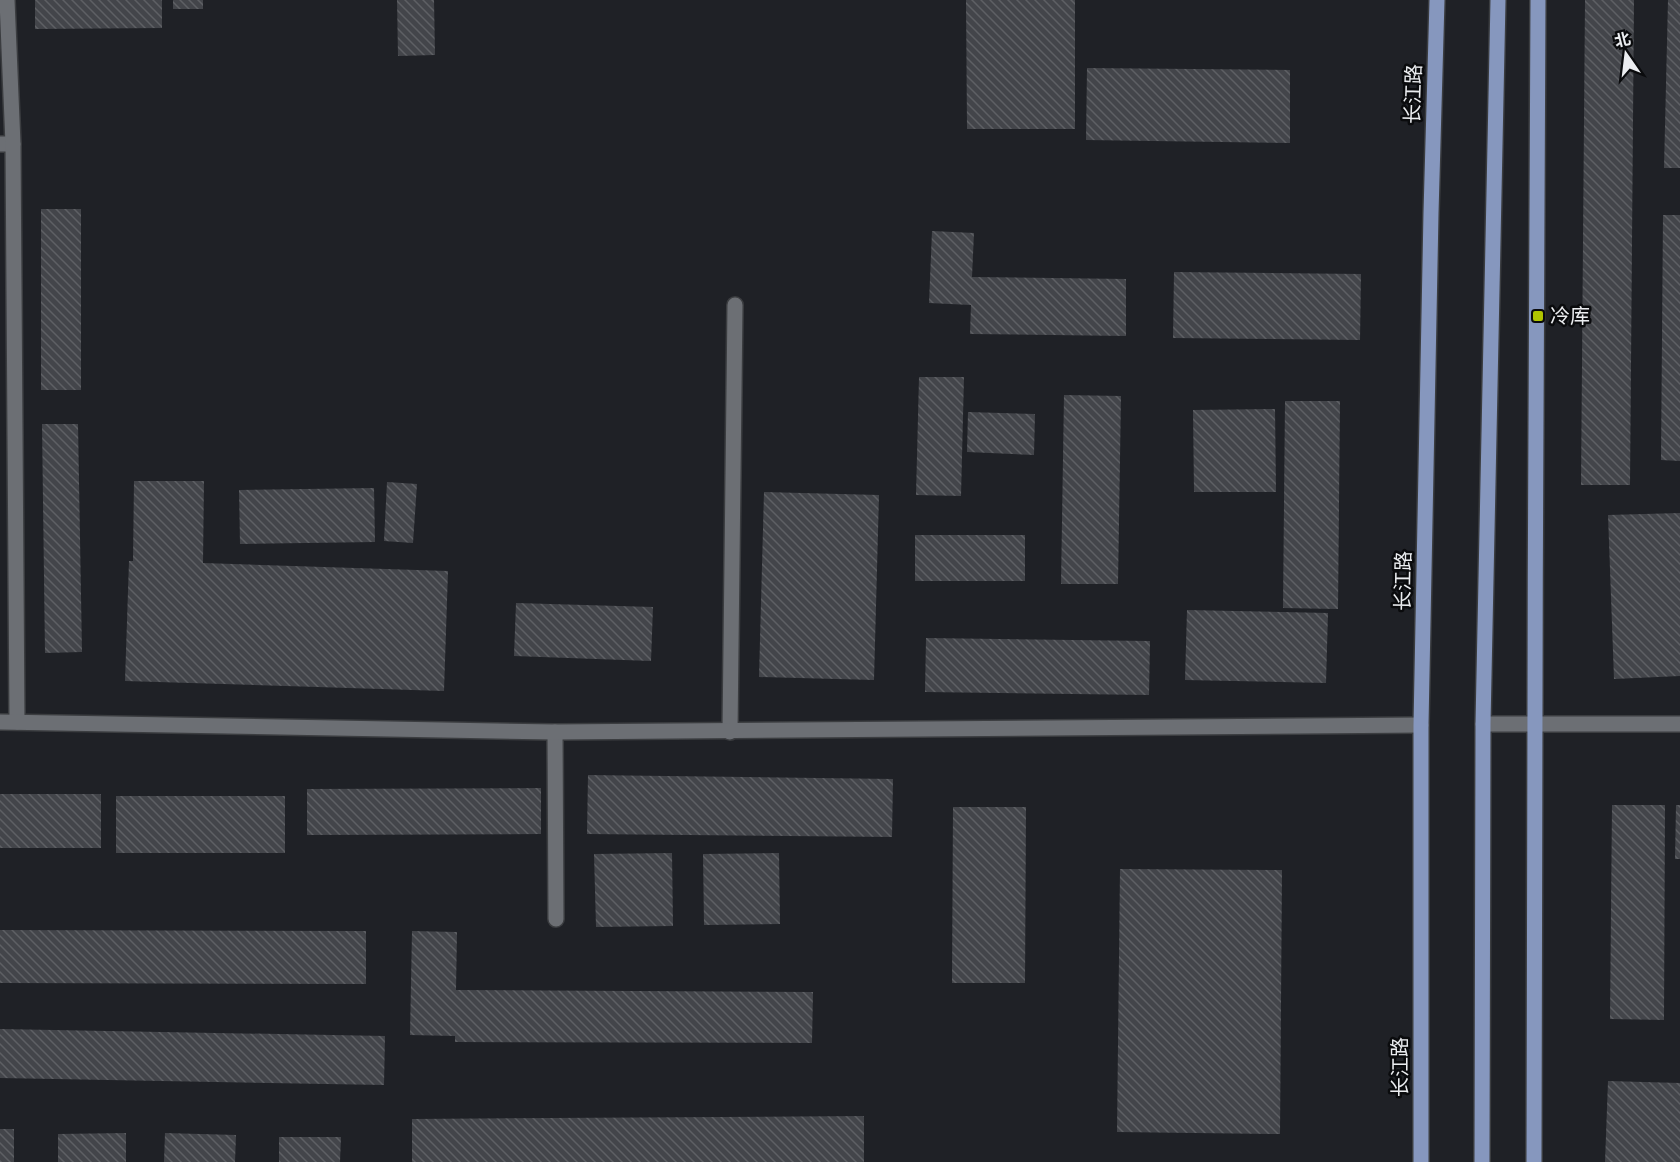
<svg xmlns="http://www.w3.org/2000/svg" width="1680" height="1162" viewBox="0 0 1680 1162" font-family="Raleway,'Noto Sans SC',sans-serif">
<style>
.building{fill:url(#building-back-hatch)}
.lines{fill:none;stroke-linecap:round;stroke-linejoin:round}
.service-casing{stroke:#3b3d40;stroke-width:18}
.minor-casing{stroke:#3b3d40;stroke-width:18}
.primary-casing{stroke:#3b3d40;stroke-width:18}
.service{stroke:#6c6f74;stroke-width:15}
.minor{stroke:#6c6f74;stroke-width:15}
.primary{stroke:#8697be;stroke-width:15}
.poi-dot{fill:#b0c500;stroke:#0a0b0d;stroke-width:2}
.labels{text-anchor:middle;stroke-width:5;stroke-linejoin:round;paint-order:stroke}
.street-label{font-size:20px;fill:#ebedf0;stroke:#0a0b0d}
.poi-label{font-size:20px;fill:#ebedf0;stroke:#0a0b0d;text-anchor:start}
</style>
<defs>
<pattern id="building-back-hatch" width="6" height="6" patternUnits="userSpaceOnUse" patternTransform="scale(1.5)"><rect width="6" height="6" fill="#43454a"/><path d="M-1 5l2 2M0 0l6 6M5-1l2 2" fill="none" stroke="#5e6064"/></pattern>
</defs>
<rect width="100%" height="100%" fill="#1f2126"/>
<g class="building">
<polygon points="35,0 162,0 162,28 35,29"/>
<rect x="173" y="0" width="30" height="9"/>
<polygon points="397,0 434,0 435,55 398,56"/>
<polygon points="966,0 1075,0 1075,129 967,129"/>
<polygon points="1585,0 1634,0 1630,485 1581,485"/>
<polygon points="1668,0 1680,0 1680,168 1664,168"/>
<polygon points="1087,68 1290,70 1290,143 1086,140"/>
<rect x="41" y="209" width="40" height="181"/>
<polygon points="1663,215 1680,215 1680,461 1661,460"/>
<polygon points="932,231 974,233 972,277 1126,279 1126,336 970,334 971,305 929,303"/>
<polygon points="1174,272 1361,274 1360,340 1173,338"/>
<polygon points="919,377 964,377 961,496 916,495"/>
<polygon points="1064,395 1121,396 1118,584 1061,584"/>
<polygon points="1285,401 1340,401 1338,609 1283,608"/>
<polygon points="1275,409 1276,492 1194,492 1193,410"/>
<polygon points="968,412 1035,414 1034,455 967,452"/>
<polygon points="42,424 78,424 82,652 45,653"/>
<polygon points="134,481 204,481 203,563 448,571 444,691 125,681 129,561 133,561"/>
<polygon points="387,482 417,484 413,543 384,541"/>
<polygon points="374,488 375,542 240,544 239,490"/>
<polygon points="764,492 879,495 874,680 759,677"/>
<polygon points="1680,513 1680,676 1614,679 1608,515"/>
<rect x="915" y="535" width="110" height="46"/>
<polygon points="516,603 653,607 651,661 514,656"/>
<polygon points="1187,610 1328,613 1326,683 1185,680"/>
<polygon points="926,638 1150,641 1149,695 925,692"/>
<polygon points="588,775 893,779 892,837 587,834"/>
<polygon points="541,788 541,834 307,835 307,789"/>
<rect x="0" y="794" width="101" height="54"/>
<rect x="116" y="796" width="169" height="57"/>
<polygon points="1612,805 1665,805 1664,1020 1610,1019"/>
<polygon points="1676,805 1680,805 1680,859 1675,859"/>
<polygon points="953,807 1026,807 1025,983 952,983"/>
<polygon points="672,853 673,926 596,927 594,854"/>
<polygon points="779,853 780,924 704,925 703,854"/>
<polygon points="1120,869 1282,870 1280,1134 1117,1132"/>
<polygon points="0,930 366,931 366,984 0,983"/>
<polygon points="412,931 457,932 456,990 813,992 812,1043 455,1042 455,1036 410,1035"/>
<polygon points="0,1029 385,1036 384,1085 0,1078"/>
<polygon points="1608,1081 1680,1083 1680,1162 1605,1162"/>
<polygon points="864,1116 864,1162 412,1162 412,1119"/>
<rect x="0" y="1129" width="14" height="33"/>
<polygon points="126,1133 126,1162 58,1162 58,1134"/>
<polygon points="165,1133 236,1135 235,1162 164,1162"/>
<polygon points="279,1137 341,1137 340,1162 279,1162"/>
</g>
<g class="lines">
<g class="service-casing">
<g id="service">
<polyline points="0,144 13,144"/>
<polyline points="555,732 556,919"/>
<polyline points="730,732 735,305"/>
</g>
</g>
<g class="minor-casing">
<g id="minor">
<polyline points="7,0 13,144 17,722"/>
<polyline points="0,722 555,732 1421,725"/>
<polyline points="1483,724 1680,724"/>
</g>
</g>
<g class="primary-casing">
<g id="primary">
<polyline points="1421,1162 1421,725 1431,213 1437,0"/>
<polyline points="1482,1162 1483,724 1498,0"/>
<path d="M1534 1162C1532 775 1538 387 1538 0"/>
</g>
</g>
<use href="#service" class="service"/>
<use href="#minor" class="minor"/>
<use href="#primary" class="primary"/>
</g>
<rect class="poi-dot" x="1532" y="310" width="12" height="12" rx="3"/>
<g class="labels">
<g class="street-label">
<text transform="translate(1413 94) rotate(-88)" y="7">长江路</text>
<text transform="translate(1403 581) rotate(-89)" y="7">长江路</text>
<text transform="translate(1400 1067) rotate(-90)" y="7">长江路</text>
</g>
<g class="poi-label">
<text x="1550" y="323">冷库</text>
</g>
</g>
<g transform="translate(1626 54) rotate(346)" stroke="#0a0b0d" stroke-width="4.5" paint-order="stroke">
<path d="M0-4.5L10 22L0 15L-10 22Z" fill="#ebedf0"/>
<text y="-9" font-size="16" font-weight="bold" text-anchor="middle" fill="#ebedf0">北</text>
</g>
</svg>
